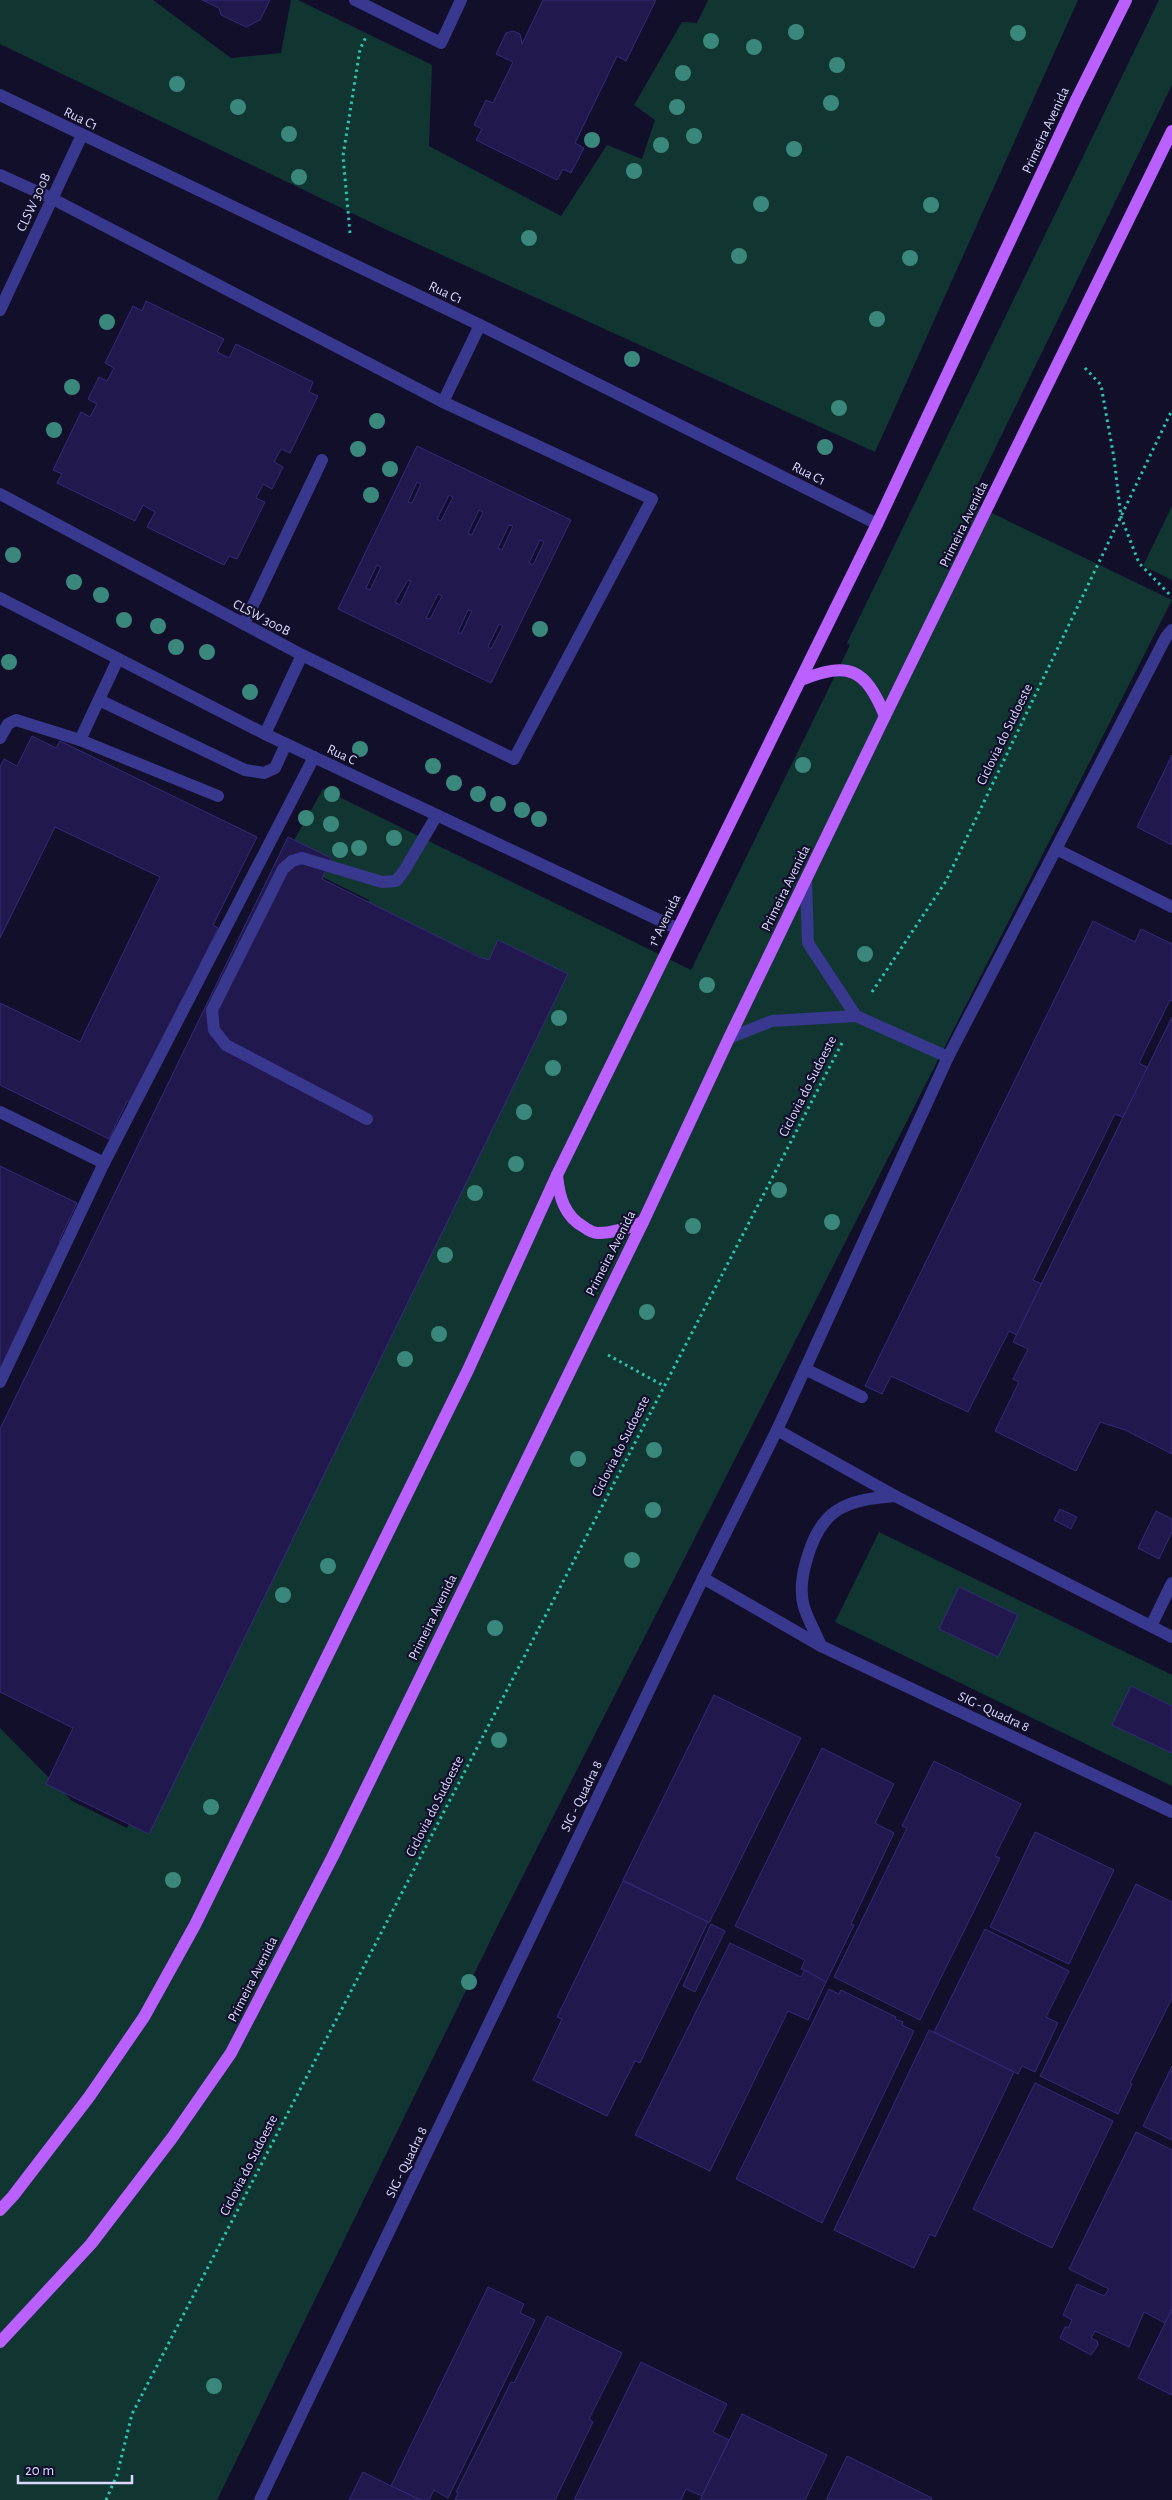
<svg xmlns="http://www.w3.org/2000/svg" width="1172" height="2500" viewBox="0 0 1172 2500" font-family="'Alegreya Sans',sans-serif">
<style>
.green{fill:#113632}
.building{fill:#21194e;stroke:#352a7b;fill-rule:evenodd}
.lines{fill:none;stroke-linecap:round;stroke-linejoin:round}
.path{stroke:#27c5b2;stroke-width:3;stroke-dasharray:2.5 4;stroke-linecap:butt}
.minor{stroke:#37388e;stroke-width:12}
.major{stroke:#ba60ff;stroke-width:12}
.tree{fill:#3a877b}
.labels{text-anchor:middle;stroke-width:4.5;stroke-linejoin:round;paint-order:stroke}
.street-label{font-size:14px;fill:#dbd9ff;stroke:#120f2b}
</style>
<rect width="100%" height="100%" fill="#120f2b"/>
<g class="green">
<polygon points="0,0 153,0 231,58 281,53 291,0 298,0 432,65 429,146 561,216 607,145 642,159 655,120 634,105 682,22 697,23 708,0 1078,0 875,452 385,229 0,44"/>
<polygon points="1159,0 1172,0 1172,85 969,502 1172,600 499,1923 217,2500 0,2500 0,1728 72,1801 127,1828 176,1730 524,978 458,946 411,1041 321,998 369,900 284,858 323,789 691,970 850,645 847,643"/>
<polygon points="1172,506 1172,580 1143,566"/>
<polygon points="879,1532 1172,1675 1172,1786 835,1622"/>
</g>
<g class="building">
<polygon points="202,0 270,0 260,20 246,27 221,15 219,8"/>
<polygon points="543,0 656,0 626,61 617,56 575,143 584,148 571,173 563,169 557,180 476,140 482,129 474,125 486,100 493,103 513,62 496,54 506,33 513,31 520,34 522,44"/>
<polygon points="146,301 224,339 217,352 229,358 236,344 313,382 309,392 318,396 290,453 281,449 274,462 283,467 272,489 263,484 256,498 265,502 237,559 229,556 224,565 147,527 155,512 143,505 135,521 57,483 62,474 53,470 81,412 90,417 97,404 88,399 99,377 107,381 114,368 105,363 133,306 142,311"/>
<path d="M417 446 571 520 491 683 338 609ZM417 482 421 484 412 503 408 502ZM449 495 453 497 441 521 437 519ZM479 510 483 512 472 535 468 533ZM509 525 513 526 502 550 498 548ZM540 540 544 542 533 565 529 563ZM377 565 381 567 370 590 366 588ZM408 580 411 581 400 605 395 602ZM438 594 442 596 430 619 426 618ZM468 610 472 611 461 634 458 632ZM499 624 503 626 491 649 488 647Z"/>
<polygon points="32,736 56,748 60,741 257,837 213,925 218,928 132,1104 127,1101 109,1139 0,1085 0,1003 80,1042 160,877 55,827 0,938 0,767 4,759 17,766"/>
<polygon points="1172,755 1172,845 1137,827"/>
<polygon points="288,837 331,858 322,879 479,957 489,960 498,940 568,974 149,1834 46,1784 73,1728 0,1692 0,1429"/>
<polygon points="1093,921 1135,942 1141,929 1172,944 1172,1001 1170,1000 1139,1063 1148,1068 1123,1117 1115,1114 1033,1280 1042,1284 1017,1335 1009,1331 968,1412 891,1376 882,1394 865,1386"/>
<polygon points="1172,1017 1172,1454 1125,1430 1100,1422 1076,1471 995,1431 1019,1382 1013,1379 1028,1349 1013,1342"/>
<polygon points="0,1166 77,1203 59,1241 63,1244 0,1375"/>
<polygon points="1060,1509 1077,1517 1071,1529 1054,1520"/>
<polygon points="1156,1511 1172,1519 1172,1532 1159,1559 1138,1548"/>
<polygon points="959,1587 1018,1615 998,1657 939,1629"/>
<polygon points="1131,1686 1172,1706 1172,1753 1112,1725"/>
<polygon points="714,1695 801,1738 709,1923 623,1880"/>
<polygon points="822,1748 894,1784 875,1823 894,1833 851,1924 854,1925 826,1982 801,1969 805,1960 735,1926"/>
<polygon points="934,1761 1021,1804 995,1856 1000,1858 920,2020 834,1977 907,1828 902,1826"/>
<polygon points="1035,1832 1114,1870 1069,1964 990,1927"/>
<polygon points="623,1881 708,1922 640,2063 635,2061 607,2116 533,2080 562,2019 557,2017"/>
<polygon points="1136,1884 1172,1902 1172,1998 1130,2083 1132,2084 1118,2114 1040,2076"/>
<polygon points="711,1924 725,1931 695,1992 683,1986"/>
<polygon points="985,1929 1069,1971 1046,2017 1058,2023 1035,2072 1022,2066 1018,2074 934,2032"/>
<polygon points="730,1943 801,1977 805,1970 826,1982 808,2020 788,2011 710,2171 635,2135"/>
<polygon points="829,1989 839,1994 841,1990 896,2017 895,2019 903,2022 902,2025 914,2031 822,2223 736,2179"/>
<polygon points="929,2030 1014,2072 935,2237 930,2234 914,2268 834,2230"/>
<polygon points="1172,2066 1172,2140 1143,2126"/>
<polygon points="1035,2083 1113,2121 1052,2248 973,2209"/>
<polygon points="1136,2132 1172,2150 1172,2309 1165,2323 1144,2312 1129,2347 1095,2331 1091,2338 1097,2341 1098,2345 1091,2355 1060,2338 1065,2327 1069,2327 1072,2320 1063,2315 1077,2284 1104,2296 1109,2289 1069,2269"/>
<polygon points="488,2287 524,2304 520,2313 535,2320 448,2498 434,2490 429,2500 421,2500 391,2486"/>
<polygon points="1172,2309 1172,2395 1138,2378"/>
<polygon points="547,2316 622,2353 589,2419 593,2422 555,2500 455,2500 458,2493 456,2492 511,2382 514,2383"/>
<polygon points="641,2362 727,2404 713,2432 729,2440 702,2496 686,2489 681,2500 574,2500"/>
<polygon points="742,2414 827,2455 805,2500 700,2500"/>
<polygon points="847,2456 932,2498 931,2500 826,2500"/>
<polygon points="363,2472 391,2486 421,2500 349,2500"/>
</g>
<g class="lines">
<g class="path">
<polyline points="350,233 343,156 360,49 367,35"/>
<polyline points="1085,368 1101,385 1114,458 1121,517 1139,563 1172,597"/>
<polyline points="872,992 946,881 1172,410"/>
<polyline points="608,1355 664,1386"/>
<polyline points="106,2500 117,2475 132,2414 842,1043"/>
</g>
<g class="minor">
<polyline points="355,0 441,43 461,0"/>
<polyline points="0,95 480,325 877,524"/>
<polyline points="0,175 51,198 443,402 652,499 514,759 302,655 0,494"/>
<polyline points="0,310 82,135"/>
<polyline points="443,402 480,325"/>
<polyline points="0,598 265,734 676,928"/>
<polyline points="244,624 322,460"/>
<polyline points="1172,630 1166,637 1056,849 1172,907"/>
<polyline points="118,659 80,740 218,796"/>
<polyline points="99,700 245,770 264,773 275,768 286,744"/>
<polyline points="265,734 302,655"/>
<polyline points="0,738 8,724 16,720 80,740"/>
<polyline points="806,880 808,943 856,1016"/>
<polyline points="729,1038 772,1021 856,1016 948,1057"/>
<polyline points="0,1112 104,1163 314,757"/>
<polyline points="367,1119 226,1045 214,1030 212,1010 283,869 292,861 302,858 382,882 396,881 404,871 437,815"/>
<polyline points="805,1369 862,1397"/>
<polyline points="0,1382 104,1163"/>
<polyline points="777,1430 895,1496 1172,1637"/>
<polyline points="703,1578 821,1646 1172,1812"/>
<polyline points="1151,1626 1172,1583"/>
<path d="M821 1646C816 1633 808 1620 804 1607 800 1593 802 1576 806 1562 820 1509 844 1500 895 1496"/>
<polyline points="260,2500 703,1578 777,1430 948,1057 1056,849"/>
</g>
<g class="major">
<path d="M801 680C849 661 865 668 885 716"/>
<path d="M557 1175C559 1196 564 1216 584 1227 588 1230 593 1233 598 1233 614 1233 628 1228 643 1222"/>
<polyline points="0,2210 13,2196 89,2097 144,2017 195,1925 468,1370 557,1175 877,524 1076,100 1126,0"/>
<polyline points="0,2342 91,2244 172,2138 231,2053 333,1856 643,1222 729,1038 885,716 1172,131"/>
</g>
</g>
<g class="tree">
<circle cx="796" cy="32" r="8"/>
<circle cx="1018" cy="33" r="8"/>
<circle cx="711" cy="41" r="8"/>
<circle cx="754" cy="47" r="8"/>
<circle cx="837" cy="65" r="8"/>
<circle cx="683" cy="73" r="8"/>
<circle cx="177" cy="84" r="8"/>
<circle cx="831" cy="103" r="8"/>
<circle cx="238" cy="107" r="8"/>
<circle cx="677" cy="107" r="8"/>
<circle cx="289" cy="134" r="8"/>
<circle cx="694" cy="136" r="8"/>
<circle cx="592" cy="140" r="8"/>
<circle cx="661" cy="145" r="8"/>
<circle cx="794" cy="149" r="8"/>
<circle cx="634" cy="171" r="8"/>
<circle cx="299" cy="177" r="8"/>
<circle cx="761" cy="204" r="8"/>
<circle cx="931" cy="205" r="8"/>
<circle cx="529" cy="238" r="8"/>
<circle cx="739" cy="256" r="8"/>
<circle cx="910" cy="258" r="8"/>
<circle cx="877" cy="319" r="8"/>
<circle cx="107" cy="322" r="8"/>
<circle cx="632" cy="359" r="8"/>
<circle cx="72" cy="387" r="8"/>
<circle cx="839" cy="408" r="8"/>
<circle cx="377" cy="421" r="8"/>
<circle cx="54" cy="430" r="8"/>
<circle cx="825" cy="447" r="8"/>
<circle cx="358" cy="449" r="8"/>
<circle cx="390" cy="469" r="8"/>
<circle cx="371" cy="495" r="8"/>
<circle cx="13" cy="555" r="8"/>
<circle cx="74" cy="582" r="8"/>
<circle cx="101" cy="595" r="8"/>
<circle cx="124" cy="620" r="8"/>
<circle cx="158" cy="626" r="8"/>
<circle cx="540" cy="629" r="8"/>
<circle cx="176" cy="647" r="8"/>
<circle cx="207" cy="652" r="8"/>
<circle cx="9" cy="662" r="8"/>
<circle cx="250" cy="692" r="8"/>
<circle cx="360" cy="749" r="8"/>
<circle cx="803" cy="765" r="8"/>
<circle cx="433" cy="766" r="8"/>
<circle cx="454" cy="783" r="8"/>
<circle cx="332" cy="794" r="8"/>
<circle cx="478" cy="794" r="8"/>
<circle cx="498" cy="804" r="8"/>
<circle cx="522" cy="810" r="8"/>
<circle cx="306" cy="818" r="8"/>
<circle cx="539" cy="819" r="8"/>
<circle cx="331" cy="824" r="8"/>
<circle cx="394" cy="838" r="8"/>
<circle cx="359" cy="848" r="8"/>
<circle cx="340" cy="850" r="8"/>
<circle cx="865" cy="954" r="8"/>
<circle cx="707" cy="985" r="8"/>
<circle cx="559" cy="1018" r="8"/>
<circle cx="553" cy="1068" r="8"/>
<circle cx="524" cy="1112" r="8"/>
<circle cx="516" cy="1164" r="8"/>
<circle cx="779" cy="1190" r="8"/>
<circle cx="475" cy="1193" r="8"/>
<circle cx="832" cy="1222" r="8"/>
<circle cx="693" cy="1226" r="8"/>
<circle cx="445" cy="1255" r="8"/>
<circle cx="647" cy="1312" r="8"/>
<circle cx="439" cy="1334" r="8"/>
<circle cx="405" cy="1359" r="8"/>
<circle cx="654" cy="1450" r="8"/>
<circle cx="578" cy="1459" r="8"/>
<circle cx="653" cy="1510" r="8"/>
<circle cx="632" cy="1560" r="8"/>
<circle cx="328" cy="1566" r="8"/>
<circle cx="283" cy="1595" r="8"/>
<circle cx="495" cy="1628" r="8"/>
<circle cx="499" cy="1740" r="8"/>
<circle cx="211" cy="1807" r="8"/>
<circle cx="173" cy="1880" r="8"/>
<circle cx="469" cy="1982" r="8"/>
<circle cx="214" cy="2386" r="8"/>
</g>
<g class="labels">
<g class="street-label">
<text transform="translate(81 118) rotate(26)" y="5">Rua C1</text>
<text transform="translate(1045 130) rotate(-65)" y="5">Primeira Avenida</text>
<text transform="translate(33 202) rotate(-65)" y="5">CLSW 300B</text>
<text transform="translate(446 292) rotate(25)" y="5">Rua C1</text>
<text transform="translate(809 473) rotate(27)" y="5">Rua C1</text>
<text transform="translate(963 524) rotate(-64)" y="5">Primeira Avenida</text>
<text transform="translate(262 617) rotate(28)" y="5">CLSW 300B</text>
<text transform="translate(1004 734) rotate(-64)" y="5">Ciclovia do Sudoeste</text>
<text transform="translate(342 754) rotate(25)" y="5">Rua C</text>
<text transform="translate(785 888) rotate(-64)" y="5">Primeira Avenida</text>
<text transform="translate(664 920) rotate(-64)" y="5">1ª Avenida</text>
<text transform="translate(807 1086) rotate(-63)" y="5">Ciclovia do Sudoeste</text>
<text transform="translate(610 1253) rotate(-63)" y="5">Primeira Avenida</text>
<text transform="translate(620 1446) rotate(-63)" y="5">Ciclovia do Sudoeste</text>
<text transform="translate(432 1617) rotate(-64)" y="5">Primeira Avenida</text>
<text transform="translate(994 1711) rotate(25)" y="5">SIG - Quadra 8</text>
<text transform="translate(581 1796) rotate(-64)" y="5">SIG - Quadra 8</text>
<text transform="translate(434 1806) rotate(-63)" y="5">Ciclovia do Sudoeste</text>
<text transform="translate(252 1979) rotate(-63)" y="5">Primeira Avenida</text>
<text transform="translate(406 2162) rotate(-64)" y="5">SIG - Quadra 8</text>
<text transform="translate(248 2165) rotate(-63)" y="5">Ciclovia do Sudoeste</text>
</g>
</g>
<path d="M18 2475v8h114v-8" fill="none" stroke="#dbd9ff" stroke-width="2.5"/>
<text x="25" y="2475" font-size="15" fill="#dbd9ff" stroke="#120f2b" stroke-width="4" paint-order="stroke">20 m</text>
</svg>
